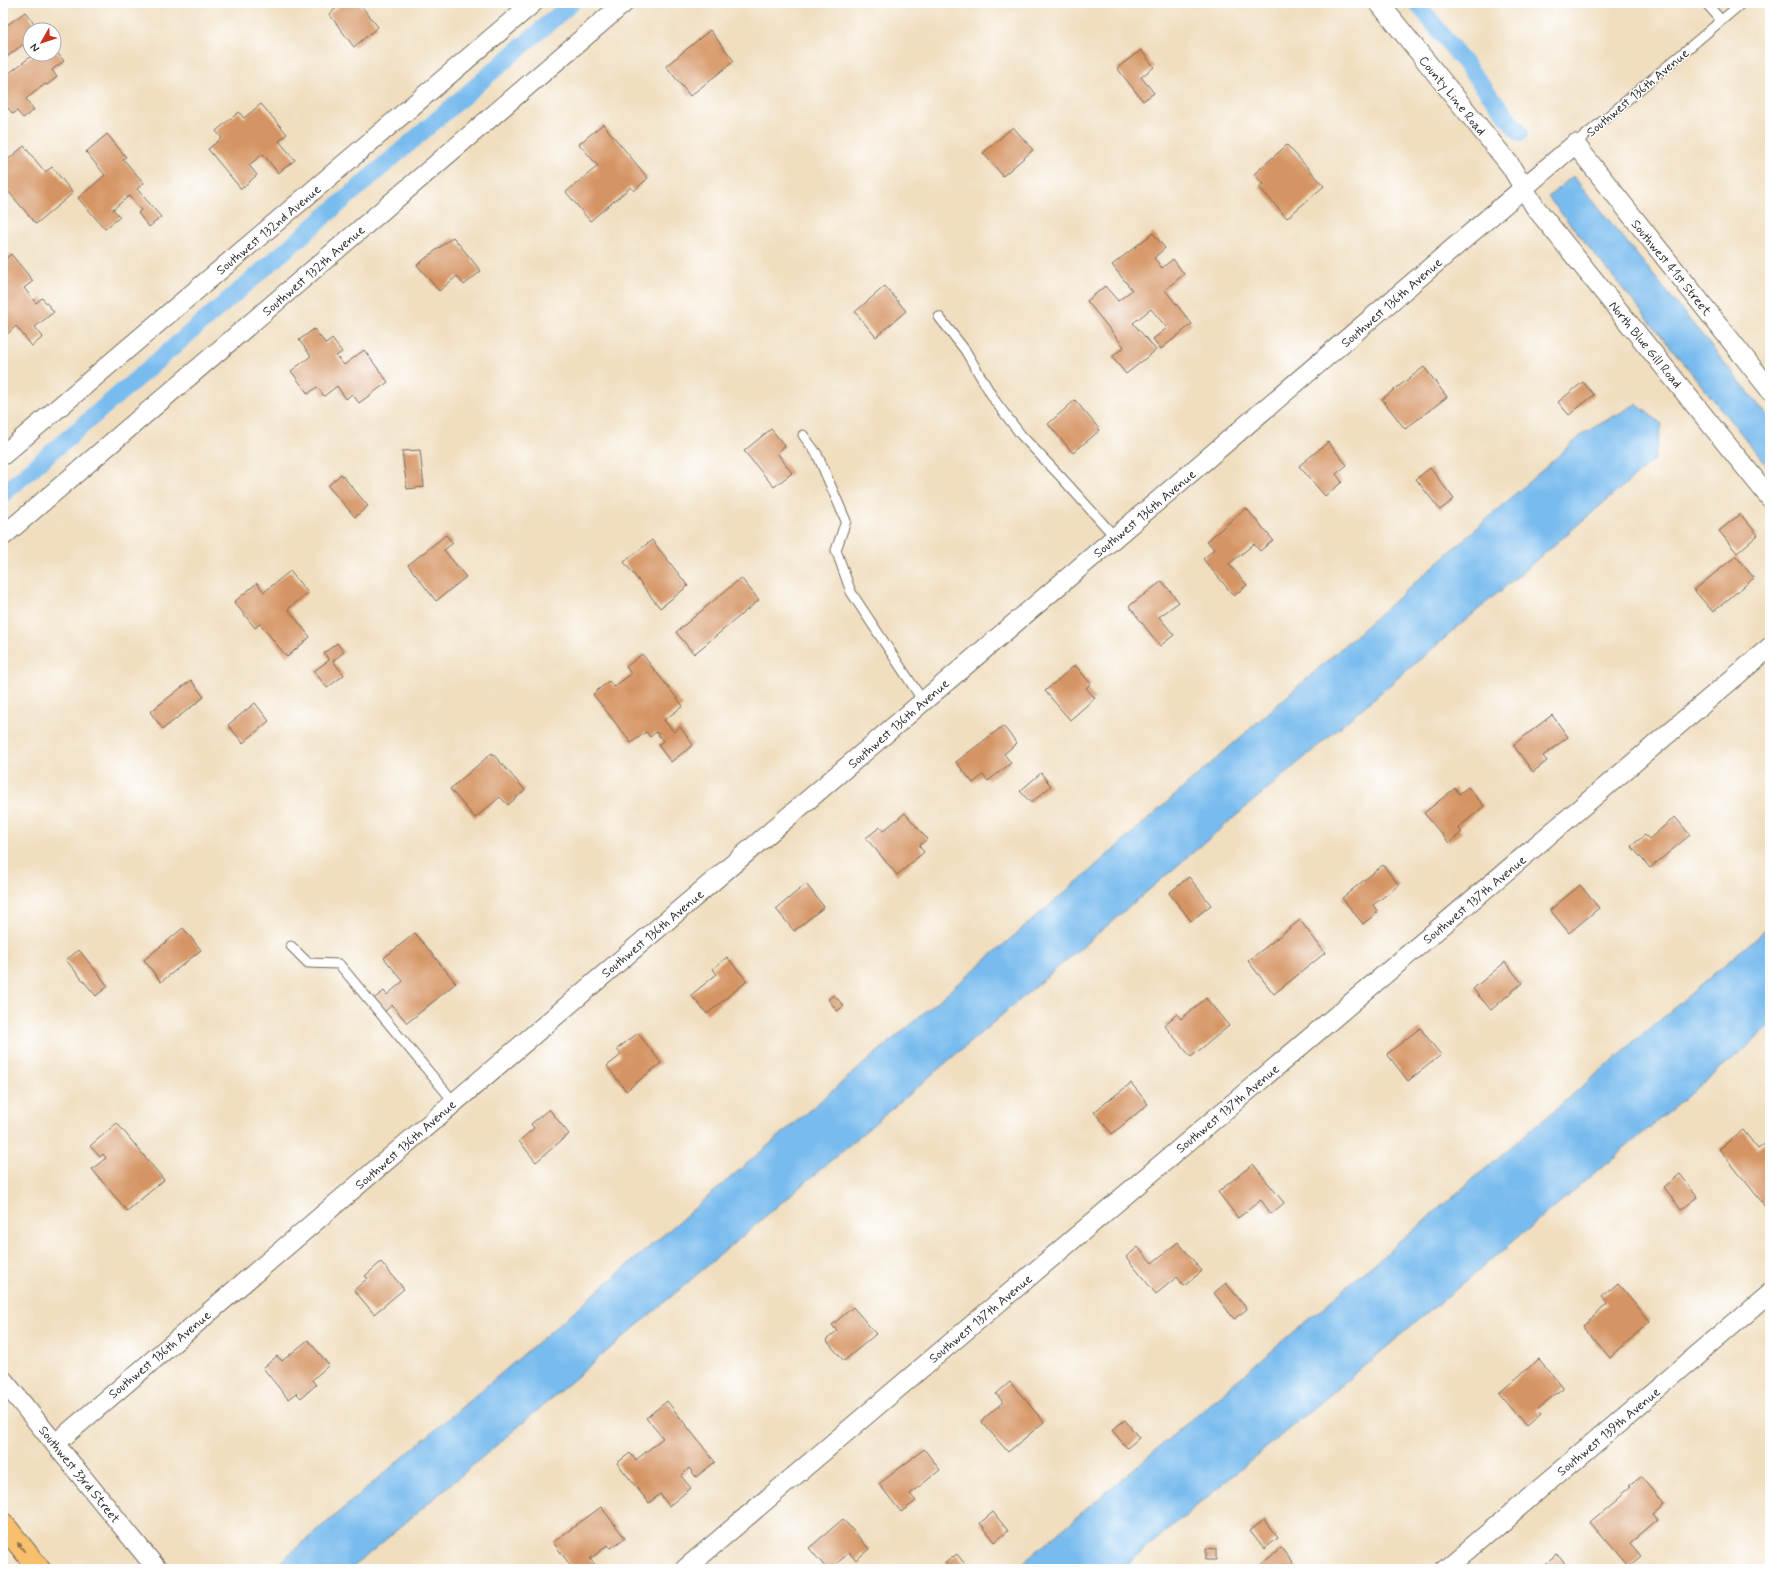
<svg xmlns="http://www.w3.org/2000/svg" width="1773" height="1572" viewBox="0 0 1773 1572" font-family="Mynerve,sans-serif">
<style>
.water{fill:#78bbee;stroke:#52738c}
.lines{fill:none;stroke-linecap:round;stroke-linejoin:round}
.canal{stroke:#78bbee;stroke-width:17}
.building{fill:#d59463}
.lane-casing{stroke:#706a5f;stroke-width:11}
.street-casing{stroke:#706a5f;stroke-width:21}
.primary-casing{stroke:#706a5f;stroke-width:24}
.lane{stroke:#fff;stroke-width:9}
.street{stroke:#fff;stroke-width:19}
.primary{stroke:#f8bf6c;stroke-width:22}
.oneway{fill:#876e48}
.labels{text-anchor:middle;stroke-width:3;stroke-linejoin:round;paint-order:stroke}
.street-label{font-size:13px;fill:#2b2b2b;stroke:#fff}
</style>
<rect width="100%" height="100%" fill="#fff"/>
<filter id="ink" filterUnits="userSpaceOnUse"><feTurbulence type="fractalNoise" baseFrequency=".025" numOctaves="2"/><feDisplacementMap in="SourceGraphic" scale="8" xChannelSelector="R" yChannelSelector="G"/><feConvolveMatrix kernelMatrix="1 2 1 2 8 2 1 2 1" color-interpolation-filters="sRGB"/></filter>
<filter id="wash" filterUnits="userSpaceOnUse"><feTurbulence type="fractalNoise" baseFrequency=".012" numOctaves="4" result="noise"/><feDisplacementMap in="SourceGraphic" scale="16" xChannelSelector="R" yChannelSelector="G"/><feGaussianBlur stdDeviation="0.9" result="paint"/><feColorMatrix in="noise" values="0 0 0 0 0 0 0 0 0 0 0 0 0 0 0 0 0 1.4 0 .05"/><feComposite in="paint" operator="in"/></filter>
<g filter="url(#wash)">
<rect width="100%" height="100%" fill="#f0debf"/>
<g class="water">
<polygon points="1573,176 1770,419 1770,469 1548,197"/>
<polygon points="1636,404 1662,424 1654,460 351,1569 272,1569 1085,875 1584,433"/>
<polygon points="1770,926 1770,1027 1121,1569 1016,1569"/>
</g>
<g class="lines">
<g class="canal">
<polyline points="1417,3 1520,133"/>
<polyline points="3,494 572,3"/>
</g>
</g>
<g id="blocks">
<g class="building">
<polygon points="343,3 359,3 378,27 354,47 329,14"/>
<polygon points="25,12 39,30 30,30 30,39 3,60 3,28"/>
<polygon points="710,30 734,61 690,96 666,66"/>
<polygon points="54,49 64,61 52,70 57,77 47,85 45,84 26,99 34,110 23,118 17,111 13,114 3,102 3,78 34,54 54,54"/>
<polygon points="1141,50 1154,67 1141,77 1154,93 1143,101 1117,68"/>
<polygon points="261,104 287,134 279,141 295,160 278,173 263,154 249,165 257,175 241,189 208,149 222,138 216,131 239,112 244,118"/>
<polygon points="603,124 648,178 634,191 631,187 590,221 566,192 598,166 579,144"/>
<polygon points="1013,127 1033,150 1003,176 983,153"/>
<polygon points="107,134 126,157 123,159 144,183 137,189 161,217 149,227 138,213 141,210 129,196 113,209 120,217 105,229 78,198 105,175 86,152"/>
<polygon points="1287,145 1324,186 1287,218 1259,187 1263,184 1254,174"/>
<polygon points="24,146 45,172 52,167 73,193 36,224 3,185 3,164"/>
<polygon points="1153,233 1165,248 1154,258 1162,268 1173,259 1184,274 1165,290 1192,324 1161,349 1153,339 1167,328 1151,309 1133,323 1156,350 1126,374 1112,357 1124,347 1087,301 1105,286 1118,301 1132,290 1112,265"/>
<polygon points="453,237 481,271 464,285 457,276 439,291 417,265"/>
<polygon points="11,254 33,281 24,288 36,303 42,298 54,312 35,327 43,337 32,346 16,326 3,338 3,261"/>
<polygon points="885,286 906,311 876,337 855,312"/>
<polygon points="314,329 326,344 332,339 342,352 336,356 344,365 364,350 388,382 359,403 352,394 346,399 337,386 324,396 317,387 308,394 291,371 311,356 299,340"/>
<polygon points="1424,367 1447,397 1405,429 1382,399"/>
<polygon points="1583,382 1594,395 1569,415 1558,402"/>
<polygon points="1075,400 1100,430 1073,453 1048,424"/>
<polygon points="771,429 785,446 777,453 792,473 774,487 744,451"/>
<polygon points="1328,442 1347,465 1336,474 1342,482 1325,496 1299,466"/>
<polygon points="420,450 424,487 407,489 402,451"/>
<polygon points="1430,468 1454,499 1440,510 1416,479"/>
<polygon points="341,474 368,506 355,517 328,486"/>
<polygon points="1246,508 1273,540 1260,551 1254,544 1229,564 1247,585 1234,596 1203,559 1214,549 1207,541"/>
<polygon points="1740,514 1758,535 1737,553 1719,531"/>
<polygon points="446,535 453,543 444,550 466,577 436,601 408,565"/>
<polygon points="652,540 688,586 660,608 624,562"/>
<polygon points="1736,556 1754,578 1713,612 1694,590"/>
<polygon points="290,571 308,593 288,609 310,637 287,657 260,624 255,628 234,602 257,583 264,592"/>
<polygon points="741,578 759,600 694,654 676,632"/>
<polygon points="1162,581 1179,602 1159,617 1174,635 1160,646 1129,606"/>
<polygon points="337,643 344,652 333,661 344,675 327,688 314,671 329,660 324,653"/>
<polygon points="642,654 683,706 664,720 674,732 680,727 693,745 671,762 658,745 663,741 656,732 650,737 646,732 631,743 593,694 609,681 614,687 631,674 626,667"/>
<polygon points="1075,665 1091,684 1086,688 1095,698 1070,720 1045,691"/>
<polygon points="191,680 204,697 163,729 150,712"/>
<polygon points="255,703 269,721 243,743 228,725"/>
<polygon points="1552,715 1568,737 1543,756 1547,761 1533,772 1513,745"/>
<polygon points="1003,726 1017,743 1004,754 1011,763 988,781 983,775 973,783 956,762"/>
<polygon points="492,753 525,790 508,805 500,797 475,818 450,789"/>
<polygon points="1041,773 1051,786 1031,803 1020,791"/>
<polygon points="1468,787 1484,806 1458,828 1462,832 1449,843 1424,813 1455,788 1459,794"/>
<polygon points="905,813 927,839 919,846 924,852 897,875 866,838 880,827 883,831"/>
<polygon points="1675,817 1690,835 1650,868 1631,846 1645,835 1649,839"/>
<polygon points="1383,865 1399,885 1373,905 1378,912 1363,924 1342,898"/>
<polygon points="1189,877 1211,905 1191,921 1169,893"/>
<polygon points="806,884 824,907 794,931 776,909"/>
<polygon points="1580,885 1599,908 1569,933 1550,910"/>
<polygon points="1300,920 1325,953 1274,994 1248,961"/>
<polygon points="183,928 201,950 161,982 144,960"/>
<polygon points="415,933 456,983 407,1023 392,1005 382,1014 371,1001 384,991 387,995 403,981 384,958"/>
<polygon points="79,950 108,986 96,996 66,960"/>
<polygon points="727,957 747,981 707,1014 691,995 717,974 713,969"/>
<polygon points="1505,962 1522,983 1491,1010 1473,989"/>
<polygon points="834,995 844,1006 837,1011 828,999"/>
<polygon points="1206,998 1229,1026 1191,1057 1164,1025 1177,1014 1181,1019"/>
<polygon points="1420,1028 1441,1055 1408,1081 1387,1054"/>
<polygon points="638,1033 661,1063 626,1091 607,1066 621,1055 617,1049"/>
<polygon points="1131,1083 1148,1104 1112,1134 1094,1112"/>
<polygon points="549,1109 569,1134 536,1162 519,1141 534,1128 531,1124"/>
<polygon points="117,1123 164,1180 127,1211 92,1169 106,1158 103,1154 100,1157 90,1146"/>
<polygon points="1743,1130 1758,1149 1770,1140 1770,1204 1766,1207 1719,1149"/>
<polygon points="1253,1164 1284,1203 1271,1214 1261,1200 1238,1218 1218,1192"/>
<polygon points="1680,1174 1698,1197 1681,1210 1664,1187"/>
<polygon points="1178,1242 1202,1271 1184,1286 1177,1277 1156,1294 1126,1257 1138,1247 1152,1263"/>
<polygon points="381,1262 404,1289 374,1314 354,1290 368,1278 365,1276"/>
<polygon points="1226,1283 1247,1309 1234,1319 1214,1293"/>
<polygon points="1618,1283 1650,1321 1610,1358 1582,1325 1608,1304 1602,1297"/>
<polygon points="853,1307 876,1334 844,1361 826,1340 837,1331 832,1325"/>
<polygon points="308,1340 329,1365 312,1380 316,1385 301,1398 296,1393 288,1399 263,1368 277,1356 282,1361"/>
<polygon points="1539,1359 1563,1388 1536,1410 1540,1414 1526,1426 1499,1393"/>
<polygon points="1010,1382 1044,1422 1008,1452 981,1421 1003,1402 996,1394"/>
<polygon points="667,1401 715,1462 696,1477 689,1468 681,1476 691,1488 669,1506 660,1494 649,1503 617,1463 630,1453 636,1460 663,1438 646,1418"/>
<polygon points="1125,1420 1139,1438 1127,1448 1112,1430"/>
<polygon points="924,1449 940,1470 910,1494 916,1501 901,1512 879,1484"/>
<polygon points="1642,1476 1665,1503 1653,1513 1658,1519 1631,1542 1642,1555 1628,1567 1590,1522 1629,1489 1627,1488"/>
<polygon points="601,1507 625,1538 611,1548 608,1545 590,1559 599,1569 573,1569 553,1542"/>
<polygon points="993,1512 1008,1531 995,1542 980,1523"/>
<polygon points="843,1519 869,1549 856,1560 849,1553 830,1569 827,1569 809,1548"/>
<polygon points="1264,1520 1278,1538 1264,1549 1250,1531"/>
<polygon points="1206,1548 1216,1549 1216,1560 1206,1560"/>
<polygon points="1281,1548 1298,1569 1260,1569 1258,1567"/>
<polygon points="957,1554 968,1568 967,1569 951,1569 945,1563"/>
<polygon points="1557,1554 1569,1569 1538,1569"/>
</g>
</g>
</g>
<g filter="url(#ink)">
<use href="#blocks" fill-opacity="0" stroke="#706a5f" stroke-width="1"/>
<g class="lines">
<g class="lane-casing">
<g id="lane">
<polyline points="1706,3 1721,20"/>
<polyline points="1575,144 1742,3"/>
<polyline points="939,317 965,350 995,401 1021,435 1061,477 1115,537"/>
<polyline points="803,435 817,454 846,521 836,550 851,592 923,701"/>
<polyline points="291,946 308,963 339,964 454,1102"/>
</g>
</g>
<g class="street-casing">
<g id="street">
<polyline points="1379,3 1510,165 1535,207 1770,498"/>
<polyline points="3,455 533,3"/>
<polyline points="3,536 624,3"/>
<polyline points="3,1380 157,1569"/>
<polyline points="55,1444 1575,144 1770,390"/>
<polyline points="685,1569 1770,647"/>
<polyline points="1446,1569 1770,1293"/>
</g>
</g>
<g class="primary-casing">
<polyline id="primary" points="3,1524 39,1569"/>
</g>
<use href="#lane" class="lane"/>
<use href="#street" class="street"/>
<use href="#primary" class="primary"/>
</g>
<defs><path id="oneway-solid" d="M-6-.8H1V-3.2L6.5 0L1 3.2V.8H-6Z"/></defs>
<use class="oneway" href="#oneway-solid" transform="translate(21 1547) rotate(-128)"/>
</g>
<g class="labels">
<g class="street-label">
<text transform="translate(1637 92) rotate(-40)" y="5">Southwest 136th Avenue</text>
<text transform="translate(1453 95) rotate(51)" y="5">County Line Road</text>
<text transform="translate(268 229) rotate(-40)" y="5">Southwest 132nd Avenue</text>
<text transform="translate(1672 267) rotate(51)" y="5">Southwest 41st Street</text>
<text transform="translate(313 270) rotate(-41)" y="5">Southwest 132th Avenue</text>
<text transform="translate(1391 302) rotate(-41)" y="5">Southwest 136th Avenue</text>
<text transform="translate(1646 344) rotate(51)" y="5">North Blue Gill Road</text>
<text transform="translate(1144 513) rotate(-40)" y="5">Southwest 136th Avenue</text>
<text transform="translate(898 723) rotate(-41)" y="5">Southwest 136th Avenue</text>
<text transform="translate(1474 899) rotate(-40)" y="5">Southwest 137th Avenue</text>
<text transform="translate(652 933) rotate(-40)" y="5">Southwest 136th Avenue</text>
<text transform="translate(1227 1108) rotate(-40)" y="5">Southwest 137th Avenue</text>
<text transform="translate(405 1144) rotate(-41)" y="5">Southwest 136th Avenue</text>
<text transform="translate(980 1318) rotate(-40)" y="5">Southwest 137th Avenue</text>
<text transform="translate(159 1354) rotate(-40)" y="5">Southwest 136th Avenue</text>
<text transform="translate(1608 1431) rotate(-40)" y="5">Southwest 139th Avenue</text>
<text transform="translate(80 1474) rotate(51)" y="5">Southwest 33rd Street</text>
</g>
</g>
<rect width="1773" height="1572" fill="none" stroke="#fff" stroke-width="16"/>
<g transform="translate(42 42) rotate(231)"><circle r="19" fill="#ffffff" stroke="#aaaaaa"/>
<path d="M0-3L7 15L0 10L-7 15Z" fill="#c8321e"/>
<text y="-6" font-size="11" font-weight="bold" text-anchor="middle" fill="#2b2b2b">N</text>
</g>
</svg>
